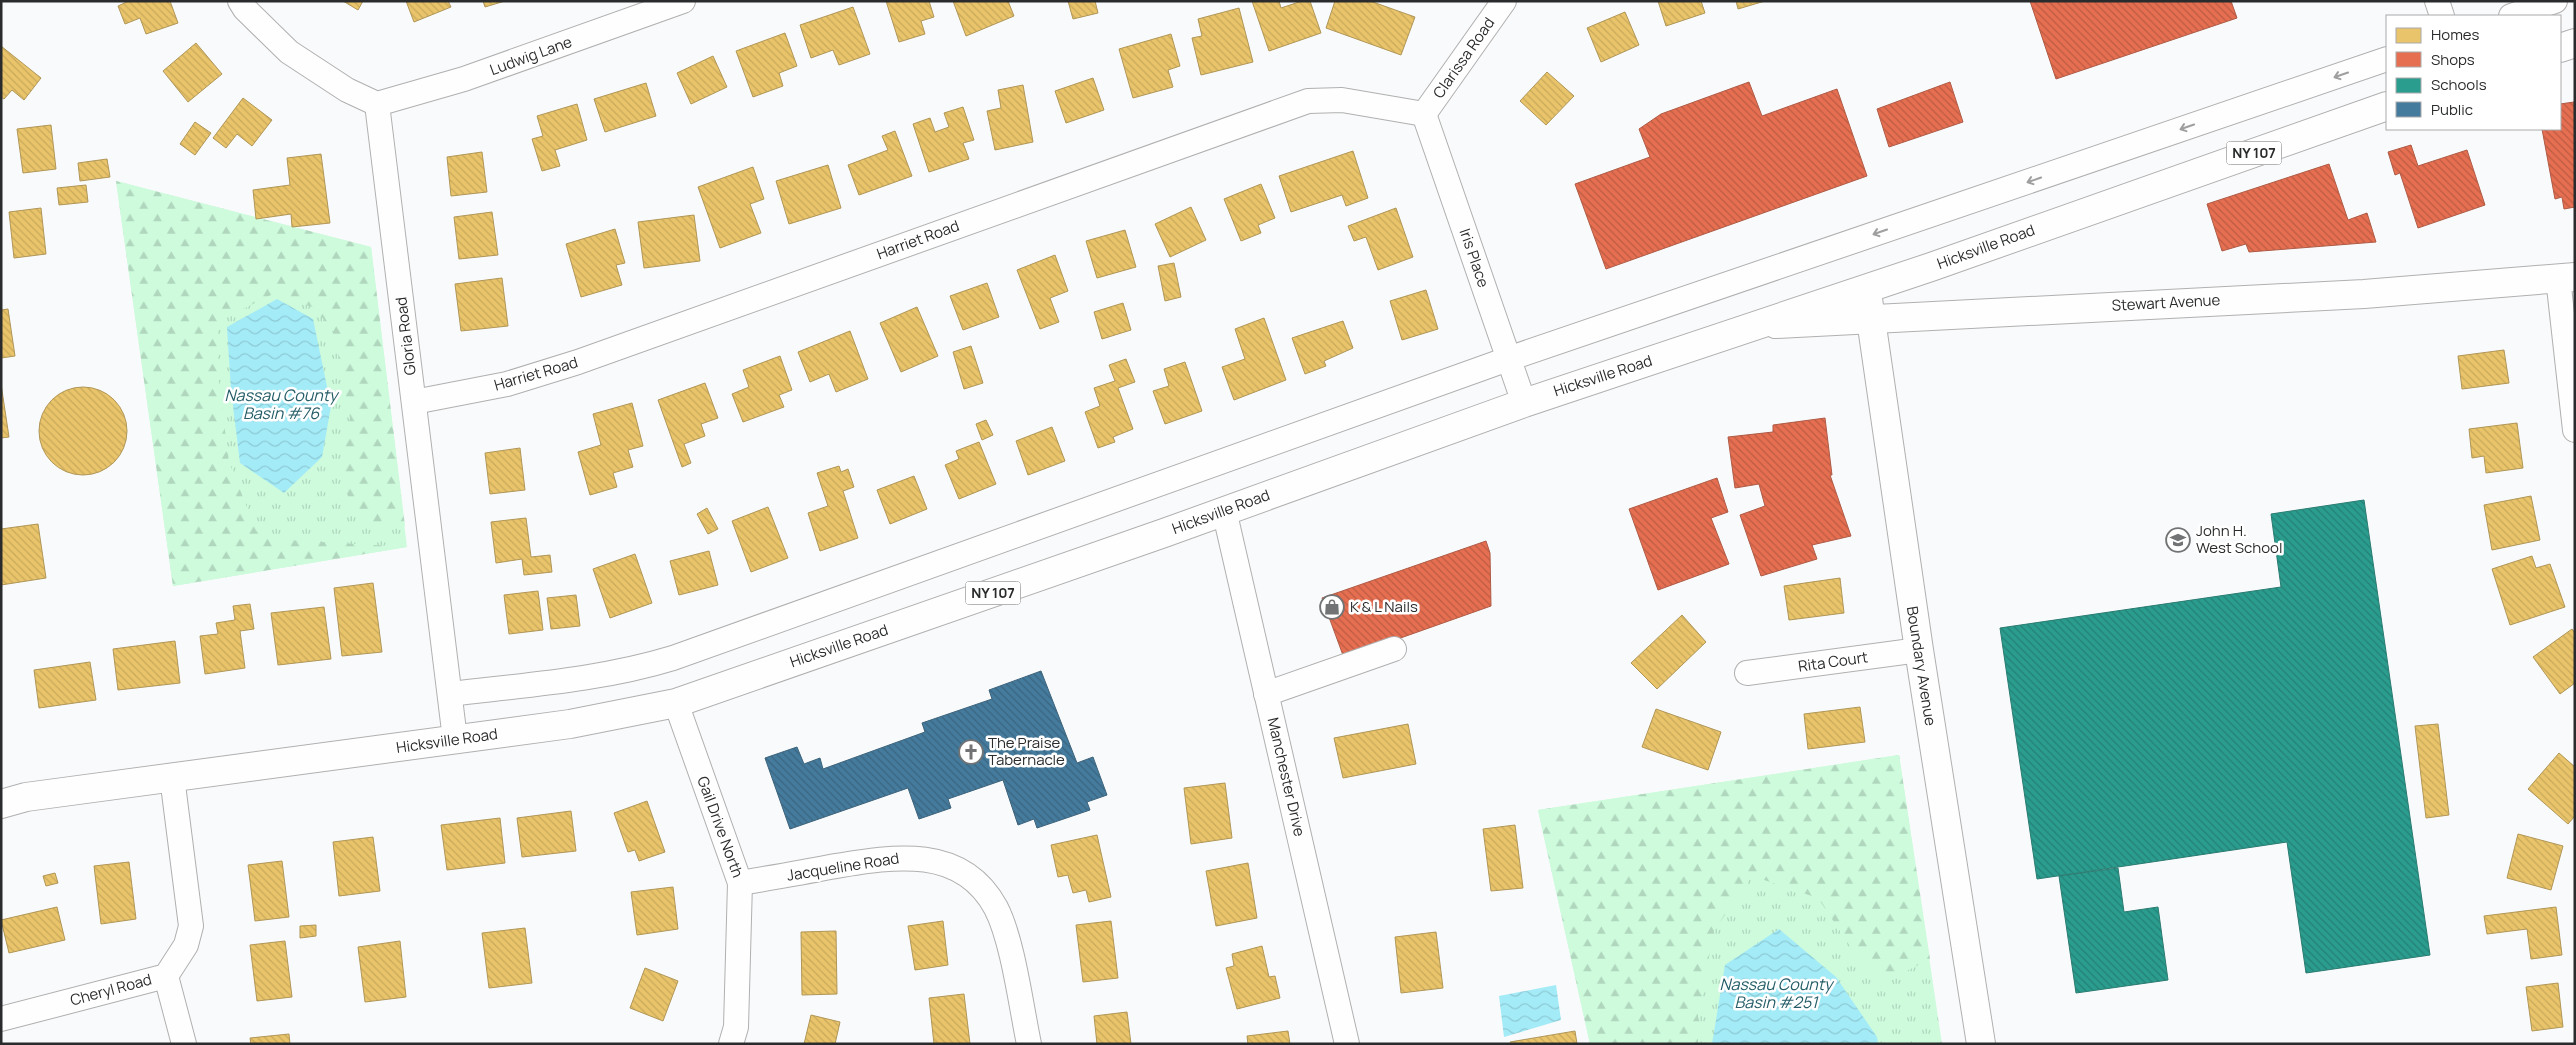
<svg xmlns="http://www.w3.org/2000/svg" width="2576" height="1045" viewBox="0 0 2576 1045" font-family="Manrope,sans-serif">
<style>
.grass{fill:url(#grass-tufts)}
.forest{fill:url(#forest-firs)}
.water{fill:url(#water-waves)}
.homes{fill:url(#homes-back-hatch);stroke:#b09657}
.shops{fill:url(#shops-back-hatch);stroke:#ae5b46}
.schools{fill:url(#schools-back-hatch);stroke:#2a7b71}
.public{fill:url(#public-back-hatch);stroke:#3d637b}
.lines{fill:none;stroke-linecap:round;stroke-linejoin:round}
.minor-casing{stroke:#b0b0b1;stroke-width:26}
.secondary-casing{stroke:#b0b0b1;stroke-width:30}
.primary-casing{stroke:#b0b0b1;stroke-width:30}
.minor{stroke:#fefefe;stroke-width:24}
.secondary{stroke:#fefefe;stroke-width:28}
.primary{stroke:#fefefe;stroke-width:28}
.oneway{stroke:#9f9fa0}
.labels{text-anchor:middle;stroke-width:5;stroke-linejoin:round;paint-order:stroke}
.shield{fill:#fff;stroke:#6a6b6b;stroke-width:1}
.shield-label{font-size:14px;font-weight:bold;fill:#2a2b2c}
.street-label{font-size:15px;fill:#2a2b2c;stroke:#fff}
.poi-label{font-size:15px;fill:#2a2b2c;stroke:#fff;text-anchor:start}
.water-label{font-size:16px;font-style:italic;fill:#245d67;stroke:#fff}
</style>
<defs>
<pattern id="grass-tufts" width="24" height="20" patternUnits="userSpaceOnUse" patternTransform="scale(1.25)"><rect width="24" height="20" fill="#cdfbdc"/><path d="M3 7l-1-3M5 7V3M7 7l1-3M15 17l-1-3M17 17v-4M19 17l1-3" fill="none" stroke="#b0d7bd"/></pattern>
<pattern id="forest-firs" width="22" height="20" patternUnits="userSpaceOnUse" patternTransform="scale(1.25)"><rect width="22" height="20" fill="#cdfbdc"/><path d="M5 1l3.5 6h-7zM16 11l3.5 6h-7z" fill="#b0d7bd"/></pattern>
<pattern id="water-waves" width="16" height="10" patternUnits="userSpaceOnUse" patternTransform="scale(1.25)"><rect width="16" height="10" fill="#a4ebf8"/><path d="M0 5q4-4 8 0t8 0" fill="none" stroke="#8dcad5"/></pattern>
<pattern id="homes-back-hatch" width="6" height="6" patternUnits="userSpaceOnUse" patternTransform="scale(1.25)"><rect width="6" height="6" fill="#e9c46a"/><path d="M-1 5l2 2M0 0l6 6M5-1l2 2" fill="none" stroke="#c8a95c"/></pattern>
<pattern id="shops-back-hatch" width="6" height="6" patternUnits="userSpaceOnUse" patternTransform="scale(1.25)"><rect width="6" height="6" fill="#e76f51"/><path d="M-1 5l2 2M0 0l6 6M5-1l2 2" fill="none" stroke="#bb5b43"/></pattern>
<pattern id="schools-back-hatch" width="6" height="6" patternUnits="userSpaceOnUse" patternTransform="scale(1.25)"><rect width="6" height="6" fill="#2a9d8f"/><path d="M-1 5l2 2M0 0l6 6M5-1l2 2" fill="none" stroke="#248075"/></pattern>
<pattern id="public-back-hatch" width="6" height="6" patternUnits="userSpaceOnUse" patternTransform="scale(1.25)"><rect width="6" height="6" fill="#457b9d"/><path d="M-1 5l2 2M0 0l6 6M5-1l2 2" fill="none" stroke="#3a6580"/></pattern>
</defs>
<rect width="100%" height="100%" fill="#f9fafb"/>
<g class="grass">
<polygon points="116,181 371,247 407,547 173,586"/>
<polygon points="1899,755 1942,1044 1590,1044 1538,810"/>
</g>
<g class="forest">
<polygon points="116,181 371,247 405,526 366,521 351,507 341,470 350,418 334,333 315,308 273,294 217,322 218,375 229,462 256,530 288,540 407,547 173,586"/>
<polygon points="1899,755 1930,959 1887,981 1856,955 1818,898 1752,876 1714,931 1698,1015 1698,1044 1590,1044 1538,810"/>
</g>
<g class="water">
<polygon points="277,299 313,319 331,406 322,457 284,493 240,463 231,390 227,327"/>
<polygon points="1779,929 1836,977 1877,1037 1878,1044 1712,1044 1725,965"/>
<polygon points="1556,985 1561,1020 1504,1037 1499,996"/>
</g>
<g class="homes">
<polygon points="129,1 170,1 178,23 146,34 140,18 125,24 118,6"/>
<polygon points="343,1 363,1 358,10"/>
<polygon points="406,1 448,1 451,7 414,22"/>
<polygon points="483,1 505,1 485,7"/>
<polygon points="886,1 929,1 934,17 921,21 925,34 899,42"/>
<polygon points="953,1 1008,1 1014,16 966,36"/>
<polygon points="1068,1 1095,1 1098,13 1073,19"/>
<polygon points="1252,1 1279,1 1281,8 1302,1 1310,1 1321,33 1269,51"/>
<polygon points="1335,1 1370,1 1415,17 1401,55 1326,28"/>
<polygon points="1658,1 1701,1 1705,13 1666,26"/>
<polygon points="1736,1 1765,1 1738,9"/>
<polygon points="853,7 870,54 839,65 833,50 811,58 800,25"/>
<polygon points="1239,8 1253,62 1201,75 1192,38 1202,36 1198,19"/>
<polygon points="1625,12 1639,45 1601,62 1587,28"/>
<polygon points="785,33 797,66 779,73 783,86 753,97 736,51"/>
<polygon points="1171,34 1180,66 1168,70 1173,87 1133,98 1119,49"/>
<polygon points="196,43 222,74 188,102 163,71"/>
<polygon points="1,46 41,78 24,100 12,90 4,99 1,97"/>
<polygon points="713,56 727,87 691,104 677,73"/>
<polygon points="1547,72 1574,96 1546,125 1520,101"/>
<polygon points="1093,78 1104,110 1066,123 1055,91"/>
<polygon points="646,83 656,116 605,132 594,99"/>
<polygon points="1023,85 1033,142 995,150 987,111 1001,108 998,90"/>
<polygon points="243,98 272,120 252,146 237,134 226,148 213,138"/>
<polygon points="577,104 587,140 555,150 560,166 542,171 532,139 543,136 537,116"/>
<polygon points="963,107 974,140 963,143 969,159 929,172 913,124 930,118 935,132 949,127 944,113"/>
<polygon points="195,122 211,133 195,155 180,144"/>
<polygon points="51,125 56,169 23,173 17,129"/>
<polygon points="895,131 912,176 859,195 848,165 888,150 882,136"/>
<polygon points="1353,151 1368,198 1346,206 1342,195 1291,212 1279,176"/>
<polygon points="482,152 487,192 451,196 447,157"/>
<polygon points="321,154 330,223 292,227 291,214 256,219 253,190 290,185 287,158"/>
<polygon points="107,159 110,177 80,181 78,163"/>
<polygon points="828,165 841,208 789,224 776,181"/>
<polygon points="753,167 764,199 750,204 761,233 720,248 698,187"/>
<polygon points="1261,184 1275,218 1258,225 1261,233 1241,241 1224,199"/>
<polygon points="86,185 88,202 59,205 57,188"/>
<polygon points="1191,207 1206,240 1170,257 1155,224"/>
<polygon points="41,208 46,254 14,258 9,212"/>
<polygon points="1396,208 1413,257 1378,270 1366,237 1354,241 1348,226"/>
<polygon points="492,212 498,255 459,259 454,217"/>
<polygon points="694,215 700,261 644,268 638,222"/>
<polygon points="615,229 625,263 616,265 622,285 581,297 566,244"/>
<polygon points="1125,230 1136,267 1097,278 1086,241"/>
<polygon points="1055,255 1068,291 1050,298 1059,322 1040,329 1017,270"/>
<polygon points="1174,263 1181,297 1165,301 1158,266"/>
<polygon points="502,278 508,326 461,331 455,284"/>
<polygon points="987,283 999,317 963,330 950,296"/>
<polygon points="1426,290 1438,329 1402,340 1390,301"/>
<polygon points="1123,303 1131,330 1102,339 1094,312"/>
<polygon points="917,307 938,356 901,372 880,323"/>
<polygon points="8,309 15,356 1,358 1,310"/>
<polygon points="1264,318 1286,380 1234,400 1222,367 1245,359 1235,329"/>
<polygon points="1343,321 1353,348 1324,361 1326,366 1305,374 1292,338"/>
<polygon points="850,331 868,379 836,392 829,374 810,382 798,352"/>
<polygon points="971,346 983,383 964,389 953,352"/>
<polygon points="2504,350 2509,383 2462,389 2458,356"/>
<polygon points="780,356 792,390 779,395 784,407 743,422 732,394 749,387 743,370"/>
<polygon points="1126,359 1135,382 1118,388 1133,429 1113,437 1115,442 1098,448 1085,412 1100,406 1094,388 1115,381 1109,365"/>
<polygon points="1185,362 1202,411 1165,424 1153,391 1169,386 1164,369"/>
<polygon points="705,383 718,418 701,424 705,436 684,444 691,463 682,467 658,400"/>
<polygon points="1,384 9,437 1,438"/>
<circle cx="83" cy="431" r="44"/>
<polygon points="632,403 643,446 628,450 633,467 613,473 617,487 590,495 578,452 601,445 593,414"/>
<polygon points="986,420 993,435 982,440 976,424"/>
<polygon points="2517,423 2523,468 2486,473 2484,456 2472,458 2469,429"/>
<polygon points="1052,427 1065,461 1028,475 1016,441"/>
<polygon points="979,442 996,484 959,499 945,465 959,459 956,451"/>
<polygon points="520,448 525,490 490,494 485,453"/>
<polygon points="839,466 841,472 848,469 854,487 843,491 858,538 820,551 808,513 828,506 817,473"/>
<polygon points="914,476 927,509 890,524 877,490"/>
<polygon points="2531,496 2540,540 2492,550 2484,505"/>
<polygon points="768,507 788,558 751,572 732,521"/>
<polygon points="707,508 718,529 708,534 697,514"/>
<polygon points="526,518 531,557 550,555 552,572 524,575 522,559 496,563 491,522"/>
<polygon points="38,524 46,578 1,585 1,529"/>
<polygon points="709,551 718,585 679,595 670,561"/>
<polygon points="635,554 652,603 610,618 593,569"/>
<polygon points="2532,556 2536,568 2550,564 2565,607 2510,625 2492,569"/>
<polygon points="1840,578 1844,613 1789,620 1784,586"/>
<polygon points="373,583 382,652 342,656 334,588"/>
<polygon points="538,591 543,630 509,634 504,595"/>
<polygon points="576,595 580,626 551,629 547,598"/>
<polygon points="250,604 254,629 240,631 245,668 205,674 200,636 218,634 216,623 235,620 233,606"/>
<polygon points="324,607 331,659 278,665 271,613"/>
<polygon points="1682,615 1706,642 1657,689 1631,663"/>
<polygon points="2572,629 2575,633 2575,683 2560,694 2533,657"/>
<polygon points="175,641 180,683 118,690 113,649"/>
<polygon points="90,662 96,700 39,708 34,670"/>
<polygon points="1860,707 1865,742 1808,749 1804,714"/>
<polygon points="1656,709 1721,732 1708,770 1642,747"/>
<polygon points="1408,724 1416,764 1343,778 1334,738"/>
<polygon points="2438,724 2449,815 2426,818 2415,726"/>
<polygon points="2559,753 2575,767 2575,816 2568,824 2528,789"/>
<polygon points="1225,783 1232,838 1191,844 1184,788"/>
<polygon points="647,801 665,852 639,861 635,850 628,852 614,813"/>
<polygon points="571,811 576,851 522,857 517,818"/>
<polygon points="500,818 505,863 447,870 441,825"/>
<polygon points="1515,825 1523,888 1491,891 1483,829"/>
<polygon points="2518,834 2563,846 2551,890 2507,878"/>
<polygon points="1097,835 1111,897 1089,902 1086,890 1073,893 1068,875 1058,877 1051,845"/>
<polygon points="373,837 380,891 339,896 333,842"/>
<polygon points="282,861 289,917 255,921 248,865"/>
<polygon points="129,862 136,919 101,924 94,866"/>
<polygon points="1248,863 1257,918 1216,926 1206,871"/>
<polygon points="55,873 58,883 46,886 43,876"/>
<polygon points="673,887 678,929 637,935 631,892"/>
<polygon points="57,907 65,940 9,953 1,920"/>
<polygon points="2556,907 2562,955 2531,959 2527,929 2487,934 2484,916"/>
<polygon points="943,921 948,965 915,970 908,926"/>
<polygon points="1111,921 1118,978 1083,982 1076,925"/>
<polygon points="316,925 316,936 300,938 300,926"/>
<polygon points="525,928 532,983 489,988 482,933"/>
<polygon points="836,931 837,994 802,995 801,932"/>
<polygon points="1436,932 1443,988 1401,993 1395,937"/>
<polygon points="285,941 292,997 257,1001 250,945"/>
<polygon points="400,941 406,997 365,1002 358,947"/>
<polygon points="1262,946 1269,977 1275,976 1280,998 1237,1009 1226,968 1234,966 1232,954"/>
<polygon points="645,968 678,981 663,1021 630,1008"/>
<polygon points="2558,983 2563,1027 2532,1031 2526,987"/>
<polygon points="964,994 970,1044 934,1044 929,998"/>
<polygon points="1127,1012 1131,1044 1097,1044 1094,1016"/>
<polygon points="811,1015 840,1022 835,1044 804,1044"/>
<polygon points="1288,1031 1290,1044 1248,1044 1247,1036"/>
<polygon points="1575,1031 1577,1044 1511,1044 1510,1042"/>
<polygon points="289,1034 290,1044 251,1044 250,1038"/>
</g>
<g class="shops">
<polygon points="2030,1 2231,1 2237,18 2056,79"/>
<polygon points="1749,82 1762,116 1837,89 1867,176 1606,269 1575,184 1650,157 1639,129 1661,114"/>
<polygon points="1950,82 1963,122 1889,147 1877,109"/>
<polygon points="2574,102 2575,207 2564,209 2562,197 2555,199 2542,129 2560,129 2560,104"/>
<polygon points="2411,145 2418,166 2467,150 2485,205 2418,228 2400,173 2395,175 2388,152"/>
<polygon points="2329,164 2348,220 2367,213 2376,242 2249,252 2246,244 2222,251 2207,204"/>
<polygon points="1825,418 1832,475 1830,475 1851,536 1812,545 1817,559 1761,576 1740,515 1765,506 1759,484 1735,488 1728,437 1773,432 1773,425"/>
<polygon points="1717,478 1728,512 1711,518 1729,564 1658,590 1629,509"/>
<polygon points="1486,541 1490,553 1491,606 1344,658 1322,598"/>
</g>
<g class="schools">
<polygon points="2364,500 2430,955 2306,973 2287,842 2037,879 2000,628 2281,587 2271,514"/>
<polygon points="2118,868 2124,912 2158,907 2168,980 2076,993 2059,876"/>
</g>
<polygon class="public" points="1041,671 1077,763 1093,757 1107,795 1087,802 1090,810 1037,828 1034,819 1018,825 1003,780 948,799 951,808 919,819 908,788 790,829 765,758 797,747 804,764 820,758 823,769 925,732 922,723 992,699 989,690"/>
<g class="lines">
<g class="minor-casing">
<g id="minor">
<polyline points="240,1 245,9 289,52 347,90 377,104 455,739"/>
<polyline points="2437,1 2442,16"/>
<polyline points="2511,16 2555,1"/>
<polyline points="377,104 464,79 683,1"/>
<polyline points="1424,114 1524,403"/>
<polyline points="1424,114 1504,1"/>
<polyline points="2558,278 2575,430"/>
<polyline points="414,402 507,384 578,362 1308,101 1342,100 1424,114"/>
<polyline points="1224,510 1347,1044"/>
<polyline points="1747,673 1919,650"/>
<path d="M450 694C525 685 601 680 673 658L1508 359 2387 59"/>
<polyline points="1266,694 1394,649"/>
<polyline points="676,703 740,883 736,1027 731,1044"/>
<path d="M740 883C770 878 800 873 830 867 890 857 961 843 996 908 1013 941 1021 1006 1029 1044"/>
<polyline points="166,976 184,1044"/>
<polyline points="1,1019 166,976 186,945 191,926 172,777"/>
</g>
</g>
<g class="secondary-casing">
<g id="secondary">
<polyline points="1868,299 1919,650 1981,1044"/>
<polyline points="1776,324 2364,294 2575,277"/>
</g>
</g>
<g class="primary-casing">
<g id="primary">
<polyline points="2560,48 2575,43"/>
<polyline points="1,804 26,797 570,724 676,703 1164,533 1524,403 1931,267 2387,106"/>
</g>
</g>
<use href="#minor" class="minor"/>
<use href="#secondary" class="secondary"/>
<use href="#primary" class="primary"/>
</g>
<defs><path id="oneway-shaft" d="M-6 0H5M1.5-3L5.5 0L1.5 3" fill="none" stroke-width="1.6" stroke-linecap="round" stroke-linejoin="round" transform="scale(1.25)"/></defs>
<g class="oneway">
<use href="#oneway-shaft" transform="translate(2341 75) rotate(161)"/>
<use href="#oneway-shaft" transform="translate(2187 127) rotate(161)"/>
<use href="#oneway-shaft" transform="translate(2034 180) rotate(161)"/>
<use href="#oneway-shaft" transform="translate(1880 232) rotate(161)"/>
</g>
<defs>
<g id="school-ring" transform="scale(1.25)"><circle r="9.5" fill="#fff" stroke="#727374" stroke-width="1.5"/><path d="M0-5L7-2L0 1L-7-2ZM-4 1L0 2.5L4 1V4Q0 6-4 4Z" fill="#727374"/></g>
<g id="shop-ring" transform="scale(1.25)"><circle r="9.5" fill="#fff" stroke="#727374" stroke-width="1.5"/><path d="M-5-2.5h2.3a2.7 3.5 0 0 1 5.4 0H5L5.5 6h-11ZM-1.5-2.5h3a1.5 2.3 0 0 0-3 0Z" fill="#727374"/></g>
<g id="church-ring" transform="scale(1.25)"><circle r="9.5" fill="#fff" stroke="#727374" stroke-width="1.5"/><path d="M-1.2-6h2.4v3.5h3.3v2.4h-3.3V6h-2.4V-.1h-3.3v-2.4h3.3Z" fill="#727374"/></g>
</defs>
<g fill-rule="evenodd">
<use href="#school-ring" x="2178" y="540"/>
<use href="#shop-ring" x="1332" y="607"/>
<use href="#church-ring" x="971" y="752"/>
</g>
<g class="labels">
<g class="shield">
<rect x="2226.5" y="141.5" width="55" height="23" rx="4"/>
<rect x="965.5" y="581.5" width="55" height="23" rx="4"/>
</g>
<g class="shield-label">
<text x="2254" y="158">NY 107</text>
<text x="993" y="598">NY 107</text>
</g>
<g class="street-label">
<text transform="translate(531 56) rotate(-20)" y="5">Ludwig Lane</text>
<text transform="translate(1464 58) rotate(-55)" y="5">Clarissa Road</text>
<text transform="translate(918 240) rotate(-20)" y="5">Harriet Road</text>
<text transform="translate(1986 247) rotate(-20)" y="5">Hicksville Road</text>
<text transform="translate(1474 258) rotate(71)" y="5">Iris Place</text>
<text transform="translate(2166 303) rotate(-3)" y="5">Stewart Avenue</text>
<text transform="translate(406 336) rotate(-97)" y="5">Gloria Road</text>
<text transform="translate(536 374) rotate(-16)" y="5">Harriet Road</text>
<text transform="translate(1603 376) rotate(-18)" y="5">Hicksville Road</text>
<text transform="translate(1221 512) rotate(-20)" y="5">Hicksville Road</text>
<text transform="translate(839 646) rotate(-19)" y="5">Hicksville Road</text>
<text transform="translate(1833 662) rotate(-8)" y="5">Rita Court</text>
<text transform="translate(1921 666) rotate(81)" y="5">Boundary Avenue</text>
<text transform="translate(447 741) rotate(-8)" y="5">Hicksville Road</text>
<text transform="translate(1286 777) rotate(77)" y="5">Manchester Drive</text>
<text transform="translate(720 827) rotate(70)" y="5">Gail Drive North</text>
<text transform="translate(843 867) rotate(-9)" y="5">Jacqueline Road</text>
<text transform="translate(111 990) rotate(-15)" y="5">Cheryl Road</text>
</g>
<g class="poi-label">
<text x="2196" y="536">John H.<tspan x="2196" dy="17">West School</tspan></text>
<text x="1350" y="612">K &amp; L Nails</text>
<text x="988" y="748">The Praise<tspan x="988" dy="17">Tabernacle</tspan></text>
</g>
<g class="water-label">
<text x="281" y="401">Nassau County<tspan x="281" dy="18">Basin #76</tspan></text>
<text x="1776" y="990">Nassau County<tspan x="1776" dy="18">Basin #251</tspan></text>
</g>
</g>
<rect width="2576" height="1045" fill="none" stroke="#2a2b2c" stroke-width="5"/>
<rect x="2386" y="15" width="175" height="115" fill="#ffffff" stroke="#aaaaab"/>
<rect x="2396" y="28" width="25" height="15" fill="#e9c46a" stroke="#aaaaab"/>
<text x="2431" y="40" font-size="15" fill="#2a2b2c">Homes</text>
<rect x="2396" y="52" width="25" height="15" fill="#e76f51" stroke="#aaaaab"/>
<text x="2431" y="65" font-size="15" fill="#2a2b2c">Shops</text>
<rect x="2396" y="78" width="25" height="15" fill="#2a9d8f" stroke="#aaaaab"/>
<text x="2431" y="90" font-size="15" fill="#2a2b2c">Schools</text>
<rect x="2396" y="102" width="25" height="15" fill="#457b9d" stroke="#aaaaab"/>
<text x="2431" y="115" font-size="15" fill="#2a2b2c">Public</text>
</svg>
